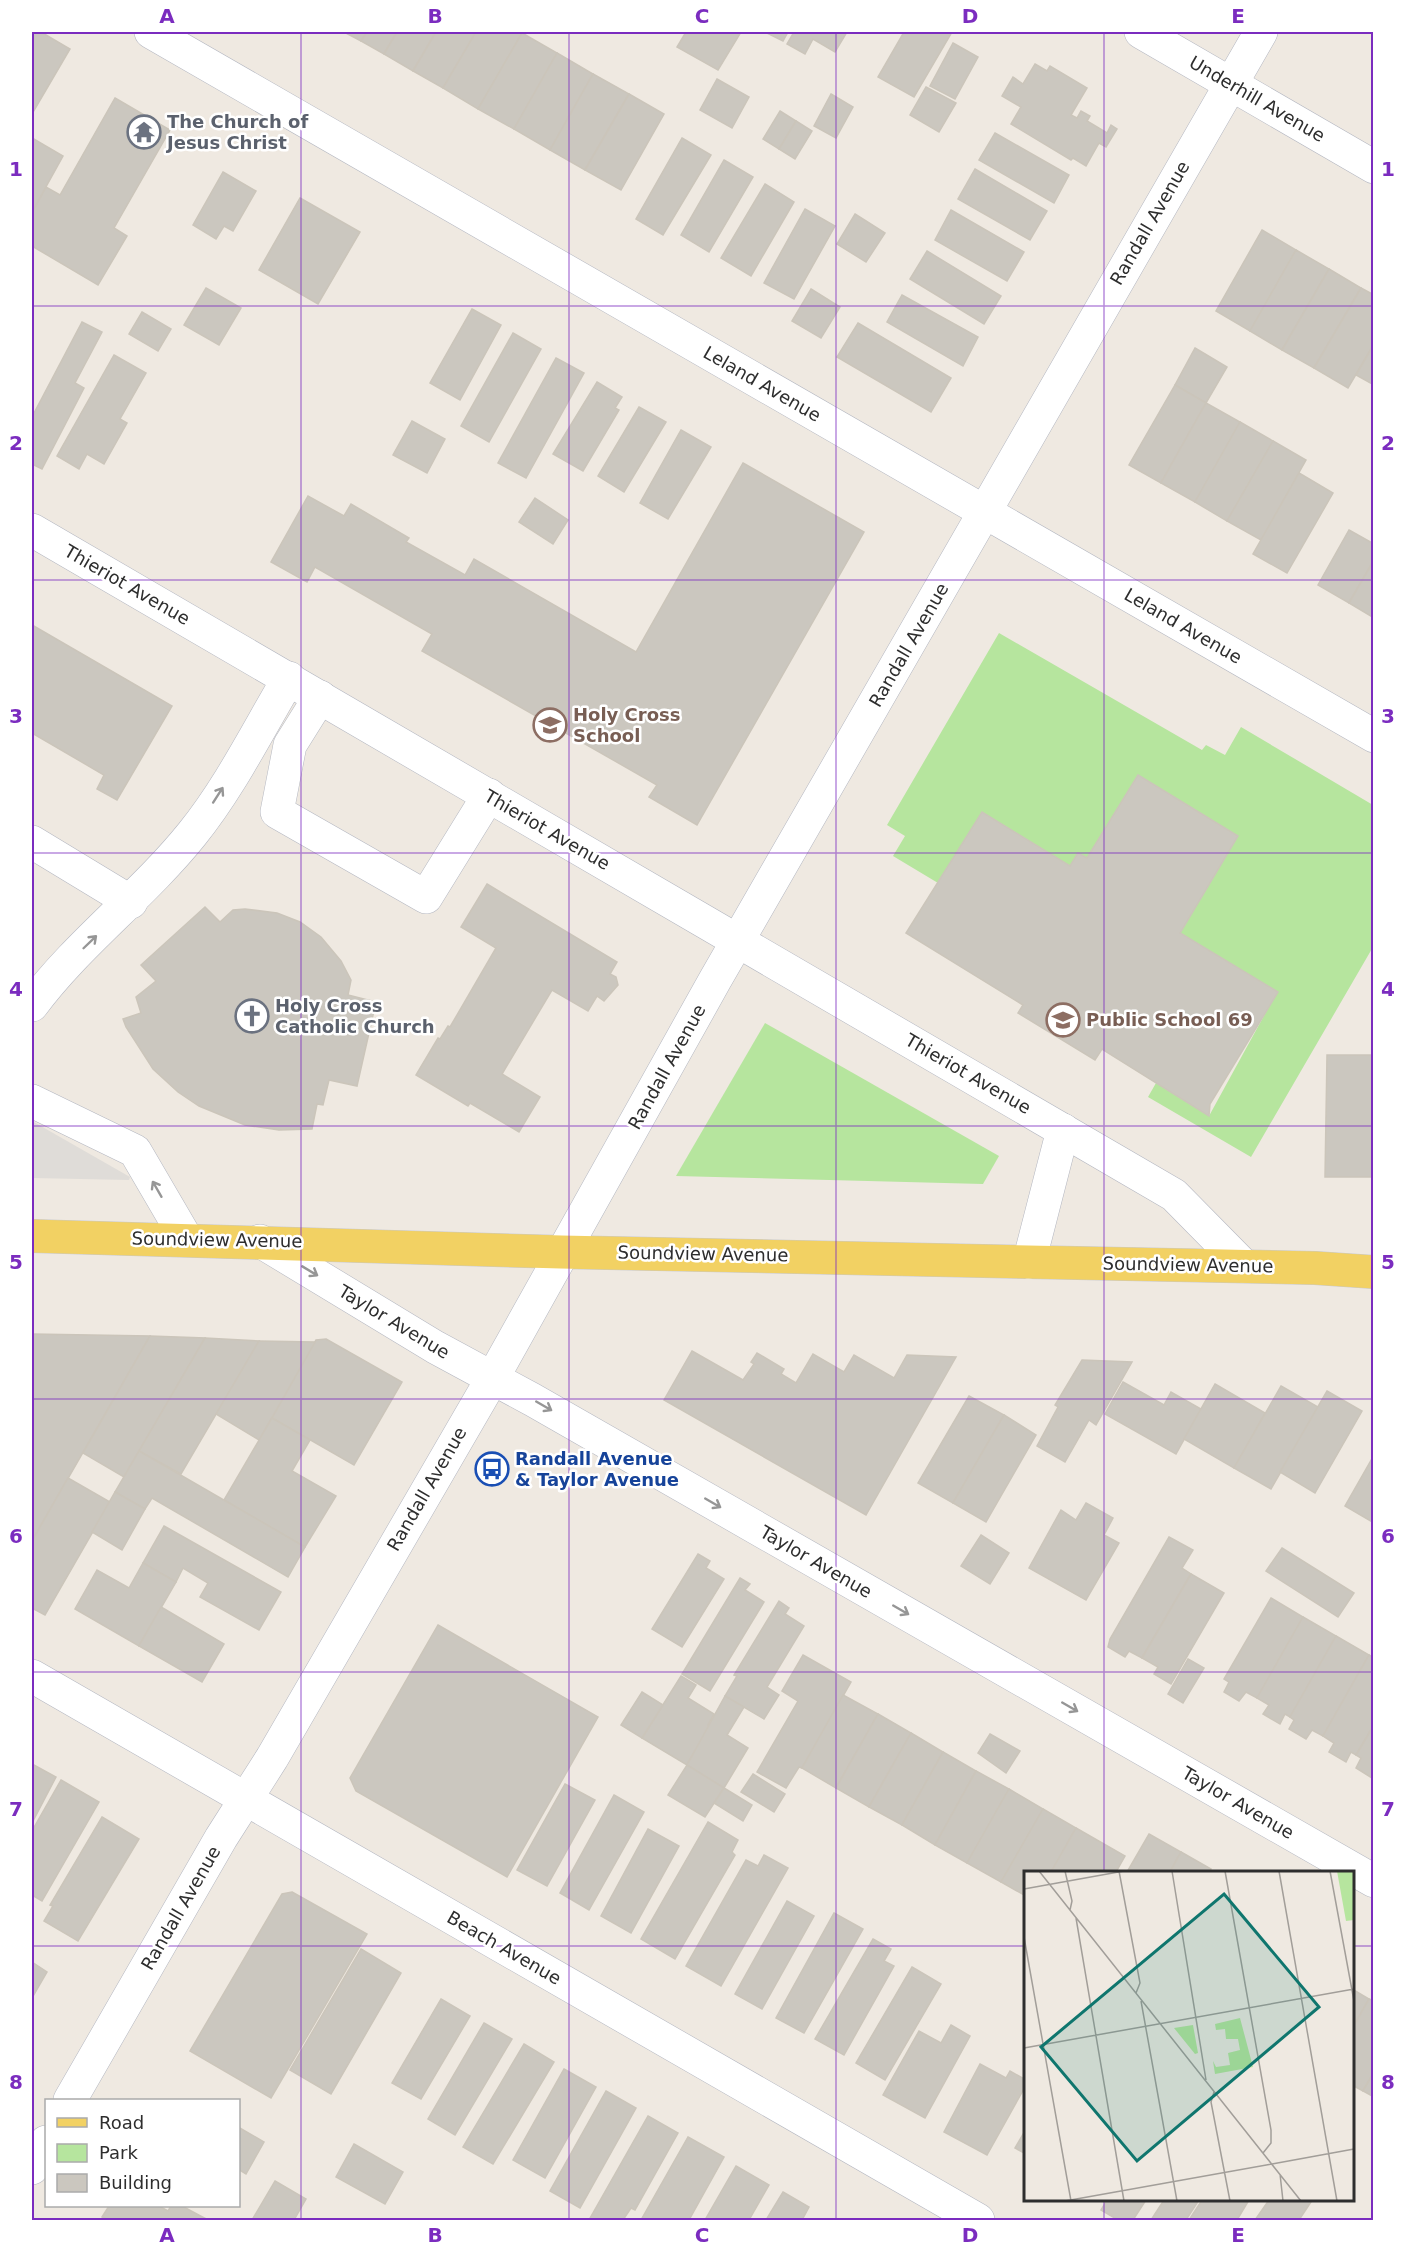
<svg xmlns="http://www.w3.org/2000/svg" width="1405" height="2252" viewBox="0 0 1405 2252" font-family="'DejaVu Sans',sans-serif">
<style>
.green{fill:#b6e59e}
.plaza{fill:#dfdcd8}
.building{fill:#cbc7bf;stroke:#cbc5ba;stroke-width:1.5}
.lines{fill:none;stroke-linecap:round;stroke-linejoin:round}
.minor-casing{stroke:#b4b7c1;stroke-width:34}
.major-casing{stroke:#c9c9c9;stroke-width:34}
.minor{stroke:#fff;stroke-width:33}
.major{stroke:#f2d163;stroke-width:33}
.oneway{stroke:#969696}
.grid{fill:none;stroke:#7b2cbf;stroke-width:1.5;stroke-opacity:0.55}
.labels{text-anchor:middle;stroke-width:5;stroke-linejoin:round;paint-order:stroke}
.street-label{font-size:18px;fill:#2e2e2e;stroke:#fff}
.worship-label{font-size:18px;font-weight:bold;fill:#5b616d;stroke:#fff;text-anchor:start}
.education-label{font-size:18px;font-weight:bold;fill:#785e54;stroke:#fff;text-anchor:start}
.transit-label{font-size:18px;font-weight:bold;fill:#164399;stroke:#fff;text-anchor:start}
.inset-road{fill:none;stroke:#a29e99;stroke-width:1.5}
.view{fill:#0f766e;fill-opacity:0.15;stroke:#0f766e;stroke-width:3}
.inset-edge{fill:none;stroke:#2e2e2e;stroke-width:3}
.neatline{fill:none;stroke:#7b2cbf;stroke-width:2}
.grid-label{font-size:20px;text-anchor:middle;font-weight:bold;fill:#7b2cbf}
</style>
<rect width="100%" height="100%" fill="#efe9e1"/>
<g class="green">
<polygon points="999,633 1202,750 1206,745 1225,755 1241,727 1373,805 1373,947 1251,1157 1148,1097 1156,1083 1209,1116 1277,992 1180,933 1238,836 1138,775 1087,858 1078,853 1070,866 982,812 938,883 893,856 905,836 887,825"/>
<polygon points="765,1023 999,1156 983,1184 676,1176"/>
</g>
<polygon class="plaza" points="32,1121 130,1177 129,1180 32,1178"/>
<g class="building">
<polygon points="33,32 41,32 70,49 32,114"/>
<polygon points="344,32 367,32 361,41"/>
<polygon points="367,32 397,32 384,54 361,41"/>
<polygon points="397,32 436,32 413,71 384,54"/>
<polygon points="436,32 476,32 443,88 413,71"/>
<polygon points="476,32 522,33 478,109 443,88"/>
<polygon points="686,32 741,32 718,70 677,47"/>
<polygon points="765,32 788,32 783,41"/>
<polygon points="794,32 847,32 835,52 813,39 805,54 787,44"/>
<polygon points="904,32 952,32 914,97 878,77"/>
<polygon points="522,33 557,53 514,129 478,109"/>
<polygon points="953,43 978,57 955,99 930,86"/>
<polygon points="557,53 593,74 550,150 514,129"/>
<polygon points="1035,64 1047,71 1050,66 1087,88 1071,115 1077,118 1081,111 1090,116 1087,121 1107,133 1111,125 1117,129 1106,147 1099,143 1086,166 1073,158 1071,160 1011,124 1021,107 1002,96 1013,77 1023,84"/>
<polygon points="593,74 629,94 585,170 550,150"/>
<polygon points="717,79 749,97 732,128 700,110"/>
<polygon points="926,87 956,103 939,132 910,115"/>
<polygon points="629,94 664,114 621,190 585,170"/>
<polygon points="831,94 853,107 836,138 814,126"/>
<polygon points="115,98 170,130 114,228 127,236 98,285 32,246 32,212 46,187 60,195"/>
<polygon points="780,111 796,121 779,149 763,139"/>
<polygon points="796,121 812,131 795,159 779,149"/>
<polygon points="995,133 1069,175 1054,203 979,160"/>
<polygon points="32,138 63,156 32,212"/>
<polygon points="682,138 711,155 663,235 636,219"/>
<polygon points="724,160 753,177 709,252 681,235"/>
<polygon points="975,169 1047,211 1030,240 958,199"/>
<polygon points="223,172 256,191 233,231 224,226 216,239 193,225"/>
<polygon points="765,184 794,202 751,276 721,258"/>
<polygon points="300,198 360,232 318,304 259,270"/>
<polygon points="805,209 835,226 794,299 764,283"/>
<polygon points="951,210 1024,252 1007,281 935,240"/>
<polygon points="855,214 885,233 866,262 837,244"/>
<polygon points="1262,230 1296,250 1250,331 1216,311"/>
<polygon points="1296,250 1329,269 1282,350 1250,331"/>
<polygon points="927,251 1001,296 984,324 910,279"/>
<polygon points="1329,269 1361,288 1314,368 1282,350"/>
<polygon points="206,288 241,308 219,345 184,325"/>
<polygon points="1361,288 1374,295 1374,344 1348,388 1314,368"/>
<polygon points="811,289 840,307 821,338 792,321"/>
<polygon points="902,295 978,337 963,366 887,322"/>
<polygon points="472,309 501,325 460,400 430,383"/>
<polygon points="142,312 171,329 158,351 129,334"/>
<polygon points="82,322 102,332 75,383 84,388 42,469 32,464 32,417"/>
<polygon points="858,323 951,378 931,412 837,357"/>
<polygon points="513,333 541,349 489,442 461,426"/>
<polygon points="1374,344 1374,385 1356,375"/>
<polygon points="1195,348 1227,367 1206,403 1175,385"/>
<polygon points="114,355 146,373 120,419 127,423 104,464 87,454 79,469 57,456"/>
<polygon points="556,358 584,373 526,478 498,463"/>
<polygon points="597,382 622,397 615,408 619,410 583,471 553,454"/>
<polygon points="1175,385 1206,403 1161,483 1129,465"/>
<polygon points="1206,403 1240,422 1195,502 1161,483"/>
<polygon points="639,407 666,422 624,492 598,476"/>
<polygon points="412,421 445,439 427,473 393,455"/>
<polygon points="1240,422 1273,441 1227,521 1195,502"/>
<polygon points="681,430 711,447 668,519 640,503"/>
<polygon points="1273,441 1306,460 1261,540 1227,521"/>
<polygon points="743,463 864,532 697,825 649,797 657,785 422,651 432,634 315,567 307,582 271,562 308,496 344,516 351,504 409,538 406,542 465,575 474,559 636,652"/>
<polygon points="1299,473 1333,493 1287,573 1253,554"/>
<polygon points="535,498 568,520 553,544 519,522"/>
<polygon points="1349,530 1374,544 1374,560 1349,603 1318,585"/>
<polygon points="1374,560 1374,618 1349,603"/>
<polygon points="32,625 172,706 117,800 97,789 104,775 32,733"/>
<polygon points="1138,775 1238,836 1180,933 1278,992 1210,1104 1209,1116 1102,1049 1095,1060 1018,1013 1023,1005 906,933 982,812 1070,866 1078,853 1087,858"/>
<polygon points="487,884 617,962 610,974 616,977 618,985 604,1001 597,996 588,1011 552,990 502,1074 540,1097 519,1132 470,1103 468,1106 416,1075 438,1038 440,1039 448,1026 450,1027 496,948 461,927"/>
<polygon points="205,907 220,922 233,910 245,909 277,913 300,922 321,937 341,961 351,980 348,995 376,1002 357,1086 329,1080 323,1105 317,1104 312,1129 279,1130 245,1125 199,1106 178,1092 153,1069 126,1027 123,1019 141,1013 136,997 156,981 141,965"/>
<polygon points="1327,1055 1374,1055 1374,1177 1325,1177"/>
<polygon points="32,1334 150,1336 32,1541"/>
<polygon points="150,1336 205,1338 124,1477 83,1453"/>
<polygon points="205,1338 259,1341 181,1474 139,1451"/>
<polygon points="326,1339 402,1382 354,1465 272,1418 316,1340"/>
<polygon points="259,1341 315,1342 259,1440 216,1414"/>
<polygon points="692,1351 743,1380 754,1364 751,1362 757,1353 784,1369 781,1374 796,1383 813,1354 844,1372 854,1355 894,1378 907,1355 956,1357 866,1515 664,1400"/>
<polygon points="1082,1360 1132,1362 1096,1425 1089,1420 1065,1462 1037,1446 1058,1407 1055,1405"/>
<polygon points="1123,1382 1164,1405 1171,1392 1201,1409 1176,1454 1105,1414"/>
<polygon points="1215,1384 1265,1413 1234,1468 1184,1439"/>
<polygon points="1281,1386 1318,1407 1271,1489 1234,1468"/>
<polygon points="1327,1391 1362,1411 1315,1493 1280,1472"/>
<polygon points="969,1396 1004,1415 953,1503 918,1483"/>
<polygon points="1004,1415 1036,1435 986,1522 953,1503"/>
<polygon points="272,1418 310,1440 292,1471 336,1496 305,1547 224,1500"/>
<polygon points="139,1451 305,1547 288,1577 152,1498 145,1509 115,1492"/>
<polygon points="1374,1455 1374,1523 1345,1506"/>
<polygon points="68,1478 110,1502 45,1615 32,1608 32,1541"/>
<polygon points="115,1492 145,1509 122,1550 92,1532"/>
<polygon points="1086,1503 1113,1518 1104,1535 1119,1543 1086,1600 1029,1568 1061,1510 1076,1520"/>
<polygon points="164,1526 281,1592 259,1630 200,1597 208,1583 183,1568 176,1582 143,1563"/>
<polygon points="981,1535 1009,1553 990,1584 961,1566"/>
<polygon points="1169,1537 1193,1550 1182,1568 1191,1574 1142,1658 1129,1651 1125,1657 1108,1647 1110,1639"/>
<polygon points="1282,1548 1354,1593 1338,1617 1266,1571"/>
<polygon points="698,1554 710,1561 706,1568 724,1579 682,1647 652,1629"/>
<polygon points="143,1563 176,1582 139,1646 75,1609 97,1570 129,1588"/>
<polygon points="1191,1574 1224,1593 1171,1684 1154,1674 1158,1667 1142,1658"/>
<polygon points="740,1578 750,1584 745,1590 764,1602 710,1691 682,1674"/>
<polygon points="1271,1598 1303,1617 1257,1698 1246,1692 1239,1701 1224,1692 1229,1682 1224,1679"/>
<polygon points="779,1601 789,1608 785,1614 804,1626 767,1687 779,1695 764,1719 725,1696 737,1676 734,1675"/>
<polygon points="161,1607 224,1644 202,1682 139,1646"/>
<polygon points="1303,1617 1336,1636 1290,1717 1285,1714 1280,1724 1263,1714 1269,1705 1257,1698"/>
<polygon points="438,1625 598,1717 507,1877 356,1791 350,1778"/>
<polygon points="1336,1636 1369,1655 1323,1736 1312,1730 1306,1739 1289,1729 1294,1720 1290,1717"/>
<polygon points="803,1655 851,1682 802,1768 799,1767 786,1788 757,1772 798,1701 782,1691"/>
<polygon points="1369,1655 1374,1658 1374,1725 1356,1755 1351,1752 1346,1762 1329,1752 1334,1743 1323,1736"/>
<polygon points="1188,1659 1204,1668 1183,1703 1168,1694"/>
<polygon points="681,1676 696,1685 688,1698 714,1714 708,1725 710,1726 687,1765 642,1738"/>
<polygon points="642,1692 663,1705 642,1738 621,1725"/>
<polygon points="843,1695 878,1714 836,1788 802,1768"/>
<polygon points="725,1696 744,1707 727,1735 748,1748 724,1788 687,1765"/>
<polygon points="878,1714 911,1733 869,1807 836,1788"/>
<polygon points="1374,1725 1374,1776 1372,1778 1356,1768 1361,1758 1356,1755"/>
<polygon points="911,1733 943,1752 902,1825 869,1807"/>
<polygon points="990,1734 1020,1751 1006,1773 978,1753"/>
<polygon points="943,1752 976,1771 935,1845 902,1825"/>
<polygon points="32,1764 56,1777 32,1823"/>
<polygon points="687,1765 724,1788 705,1817 668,1795"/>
<polygon points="976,1771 1009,1789 967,1863 935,1845"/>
<polygon points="753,1774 785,1794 774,1812 741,1792"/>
<polygon points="61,1780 99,1802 42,1901 32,1895 32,1831"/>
<polygon points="565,1784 595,1800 547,1886 517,1870"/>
<polygon points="724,1788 752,1805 743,1821 714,1803"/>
<polygon points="1009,1789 1043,1809 1001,1882 967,1863"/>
<polygon points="614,1795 644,1812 589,1910 560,1893"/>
<polygon points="1043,1809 1076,1828 1051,1872 1026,1872 1026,1896 1001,1882"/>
<polygon points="102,1817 139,1839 78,1941 44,1921 53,1906 50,1905"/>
<polygon points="708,1822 738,1840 732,1852 735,1855 675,1959 641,1939"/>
<polygon points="1076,1828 1125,1856 1116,1872 1051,1872"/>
<polygon points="648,1829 679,1846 631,1933 601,1916"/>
<polygon points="1149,1834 1181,1852 1170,1872 1127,1872"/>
<polygon points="1181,1852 1211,1869 1209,1872 1170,1872"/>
<polygon points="764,1855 788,1868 721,1986 686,1966 746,1860 758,1866"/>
<polygon points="292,1892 367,1934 271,2098 190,2051 282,1894"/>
<polygon points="787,1901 814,1916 762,2009 735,1994"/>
<polygon points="834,1913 863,1929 804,2033 776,2018"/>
<polygon points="873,1939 891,1949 884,1961 894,1966 844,2055 815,2039"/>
<polygon points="361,1949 401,1973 331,2094 290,2070"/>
<polygon points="32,1962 47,1972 32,1998"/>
<polygon points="912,1967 941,1984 885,2080 856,2063"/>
<polygon points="1352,1989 1369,1999 1352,2029"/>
<polygon points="441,1999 470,2016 421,2099 392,2083"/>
<polygon points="1369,1999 1374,2001 1374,2072 1363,2091 1352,2085 1352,2029"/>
<polygon points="484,2023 512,2039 455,2135 428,2119"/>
<polygon points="951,2025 970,2036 925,2118 883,2095 919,2031 941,2043"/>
<polygon points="524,2044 554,2062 493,2164 463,2147"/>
<polygon points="980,2064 1006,2078 1010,2071 1026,2080 1026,2085 987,2155 944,2132"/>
<polygon points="564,2069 596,2087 545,2178 513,2160"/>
<polygon points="1374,2072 1374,2097 1363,2091"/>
<polygon points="606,2091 636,2108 580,2208 550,2191"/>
<polygon points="648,2116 678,2133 635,2210 631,2208 623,2220 589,2220"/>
<polygon points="238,2127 264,2142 246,2174 238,2169"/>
<polygon points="1026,2129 1026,2154 1015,2148"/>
<polygon points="688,2137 724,2157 689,2220 641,2220"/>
<polygon points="354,2144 403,2172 385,2204 336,2177"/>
<polygon points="736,2166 769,2185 749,2220 705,2220"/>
<polygon points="275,2181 306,2199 294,2220 252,2220"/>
<polygon points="783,2192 809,2207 802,2220 766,2220"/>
<polygon points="1107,2200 1146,2200 1133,2220 1118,2220 1101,2210"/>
<polygon points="1164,2200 1199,2200 1186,2220 1151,2220"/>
<polygon points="1202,2200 1249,2200 1237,2220 1189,2220"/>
<polygon points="1269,2200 1308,2200 1311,2202 1299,2220 1255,2220"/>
<polygon points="109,2206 159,2206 168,2211 171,2206 182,2206 208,2220 108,2220 102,2217"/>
</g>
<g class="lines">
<g class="minor-casing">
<g id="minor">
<polyline points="151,32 1374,736"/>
<polyline points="1141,32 1374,167"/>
<polyline points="32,530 1174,1195 1244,1266"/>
<polyline points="320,697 290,745 277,812 426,897 489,795"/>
<polyline points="32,842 131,902"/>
<path d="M32 1005C77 944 143 895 192 834 230 787 258 730 289 678"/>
<polyline points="32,1101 135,1151 187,1240"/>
<polyline points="260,1241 435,1347 533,1400 1374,1881"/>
<polyline points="1029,1262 1063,1130"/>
<polyline points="32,1676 978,2220"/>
<polyline points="70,2100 221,1838 272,1758 492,1379 715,980 1261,32"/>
<polyline points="32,2168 46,2142"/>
</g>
</g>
<g class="major-casing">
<polyline id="major" points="32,1236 561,1252 1315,1268 1374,1272"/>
</g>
<use href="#minor" class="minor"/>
<use href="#major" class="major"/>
</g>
<defs><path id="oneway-shaft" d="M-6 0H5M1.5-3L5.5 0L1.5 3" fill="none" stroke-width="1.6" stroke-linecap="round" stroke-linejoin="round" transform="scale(1.5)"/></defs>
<g class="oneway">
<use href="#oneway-shaft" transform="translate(218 795) rotate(-57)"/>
<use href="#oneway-shaft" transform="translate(90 942) rotate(-44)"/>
<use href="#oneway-shaft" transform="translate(157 1189) rotate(-120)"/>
<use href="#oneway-shaft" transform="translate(310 1271) rotate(31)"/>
<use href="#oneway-shaft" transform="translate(544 1406) rotate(30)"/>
<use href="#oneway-shaft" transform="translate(713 1503) rotate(30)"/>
<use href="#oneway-shaft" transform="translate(901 1610) rotate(30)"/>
<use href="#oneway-shaft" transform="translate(1070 1707) rotate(30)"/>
</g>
<path class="grid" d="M301 32V2220M569 32V2220M836 32V2220M1104 32V1872M32 306H1374M32 580H1374M32 853H1374M32 1126H1374M32 1399H1374M32 1672H1374M32 1946H1026M1352 1946H1374M1104 2200V2220"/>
<defs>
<g id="temple-ring" transform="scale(1.725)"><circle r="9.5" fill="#fff" stroke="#6b7280" stroke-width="1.5"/><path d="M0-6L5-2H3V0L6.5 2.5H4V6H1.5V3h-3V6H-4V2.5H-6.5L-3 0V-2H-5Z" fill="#6b7280"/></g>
<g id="school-ring" transform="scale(1.725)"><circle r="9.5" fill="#fff" stroke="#8d6e63" stroke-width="1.5"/><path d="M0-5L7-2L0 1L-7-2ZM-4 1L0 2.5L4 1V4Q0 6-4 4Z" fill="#8d6e63"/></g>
<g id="church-ring" transform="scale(1.725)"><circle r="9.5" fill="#fff" stroke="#6b7280" stroke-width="1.5"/><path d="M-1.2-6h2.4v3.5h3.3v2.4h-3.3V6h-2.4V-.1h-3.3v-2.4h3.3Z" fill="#6b7280"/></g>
<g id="bus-ring" transform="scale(1.725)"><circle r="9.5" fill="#fff" stroke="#1a4fb4" stroke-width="1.5"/><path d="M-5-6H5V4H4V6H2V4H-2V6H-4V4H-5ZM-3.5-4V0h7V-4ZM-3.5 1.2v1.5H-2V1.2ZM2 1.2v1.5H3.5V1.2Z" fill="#1a4fb4"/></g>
</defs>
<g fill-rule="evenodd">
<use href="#temple-ring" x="144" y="132"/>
<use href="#school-ring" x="550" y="725"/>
<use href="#church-ring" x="252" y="1016"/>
<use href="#school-ring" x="1063" y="1020"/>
<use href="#bus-ring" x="492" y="1469"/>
</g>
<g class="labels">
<g class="street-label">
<text transform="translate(1257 99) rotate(30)" y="6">Underhill Avenue</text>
<text transform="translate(1150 223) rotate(-60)" y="6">Randall Avenue</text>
<text transform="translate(762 384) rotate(30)" y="6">Leland Avenue</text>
<text transform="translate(127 585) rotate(30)" y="6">Thieriot Avenue</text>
<text transform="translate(1183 626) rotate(30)" y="6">Leland Avenue</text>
<text transform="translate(909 645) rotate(-60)" y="6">Randall Avenue</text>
<text transform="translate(547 830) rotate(30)" y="6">Thieriot Avenue</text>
<text transform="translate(667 1067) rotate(-61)" y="6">Randall Avenue</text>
<text transform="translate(968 1074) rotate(30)" y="6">Thieriot Avenue</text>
<text transform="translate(217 1240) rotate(1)" y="6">Soundview Avenue</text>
<text transform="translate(703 1254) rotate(1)" y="6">Soundview Avenue</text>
<text transform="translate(1188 1265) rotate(1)" y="6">Soundview Avenue</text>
<text transform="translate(394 1322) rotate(31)" y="6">Taylor Avenue</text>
<text transform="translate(427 1489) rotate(-60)" y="6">Randall Avenue</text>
<text transform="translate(816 1562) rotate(30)" y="6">Taylor Avenue</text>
<text transform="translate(1238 1803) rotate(30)" y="6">Taylor Avenue</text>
<text transform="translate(181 1908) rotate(-60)" y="6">Randall Avenue</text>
<text transform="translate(504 1948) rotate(30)" y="6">Beach Avenue</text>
</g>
<g class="worship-label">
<text x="167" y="128">The Church of<tspan x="167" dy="21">Jesus Christ</tspan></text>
<text x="275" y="1012">Holy Cross<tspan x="275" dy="21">Catholic Church</tspan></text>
</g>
<g class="education-label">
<text x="573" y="721">Holy Cross<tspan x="573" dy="21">School</tspan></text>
<text x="1086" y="1026">Public School 69</text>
</g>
<g class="transit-label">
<text x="515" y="1465">Randall Avenue<tspan x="515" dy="21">&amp; Taylor Avenue</tspan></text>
</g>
</g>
<g transform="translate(1024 1871)">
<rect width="330" height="330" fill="#efe9e1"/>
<path d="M313 0H330V49L322 50ZM216 147 229 196 191 203 189 190 192 196 206 194 204 182 216 179 214 168H202L201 158 192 159 191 153ZM169 154 174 182 171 183 150 157Z" fill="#b6e59e"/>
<path class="inset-road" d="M15 0 277 330M41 0 48 30 46 39M95 0 116 112 112 122M148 0 182 209M201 0 247 259V272L239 282M255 0 313 330M306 0 330 130M0 18 100 0M52 47 100 330M0 66 47 330M117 130 153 330M0 177 330 118M190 221 187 231 206 330M248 293 330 278M256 303 259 330M41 330 248 293"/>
<path class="view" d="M200 23 295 136 113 290 17 176Z"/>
<rect width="330" height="330" class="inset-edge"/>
</g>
<rect width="1405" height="2252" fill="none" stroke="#ffffff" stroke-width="66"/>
<rect x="45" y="2099" width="195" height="108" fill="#ffffff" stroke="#ababab" stroke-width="1.5"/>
<rect x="57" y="2118" width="30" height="9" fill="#f2d163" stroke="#ababab" stroke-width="1.5"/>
<text x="99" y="2129" font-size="18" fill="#2e2e2e">Road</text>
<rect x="57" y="2144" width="30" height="18" fill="#b6e59e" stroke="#ababab" stroke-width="1.5"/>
<text x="99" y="2159" font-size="18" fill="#2e2e2e">Park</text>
<rect x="57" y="2174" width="30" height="18" fill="#cbc7bf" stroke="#ababab" stroke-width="1.5"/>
<text x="99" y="2189" font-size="18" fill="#2e2e2e">Building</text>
<rect x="33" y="33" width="1339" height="2186" class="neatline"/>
<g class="grid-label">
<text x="167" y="23">A</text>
<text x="435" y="23">B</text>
<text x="702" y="23">C</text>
<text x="970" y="23">D</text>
<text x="1238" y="23">E</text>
<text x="16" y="176">1</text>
<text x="1388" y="176">1</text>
<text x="16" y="450">2</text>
<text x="1388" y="450">2</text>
<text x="16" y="723">3</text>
<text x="1388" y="723">3</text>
<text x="16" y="996">4</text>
<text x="1388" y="996">4</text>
<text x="16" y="1269">5</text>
<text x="1388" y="1269">5</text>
<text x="16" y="1543">6</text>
<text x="1388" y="1543">6</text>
<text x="16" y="1816">7</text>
<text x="1388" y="1816">7</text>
<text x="16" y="2089">8</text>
<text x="1388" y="2089">8</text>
<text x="167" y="2242">A</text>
<text x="435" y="2242">B</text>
<text x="702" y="2242">C</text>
<text x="970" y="2242">D</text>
<text x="1238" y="2242">E</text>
</g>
</svg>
